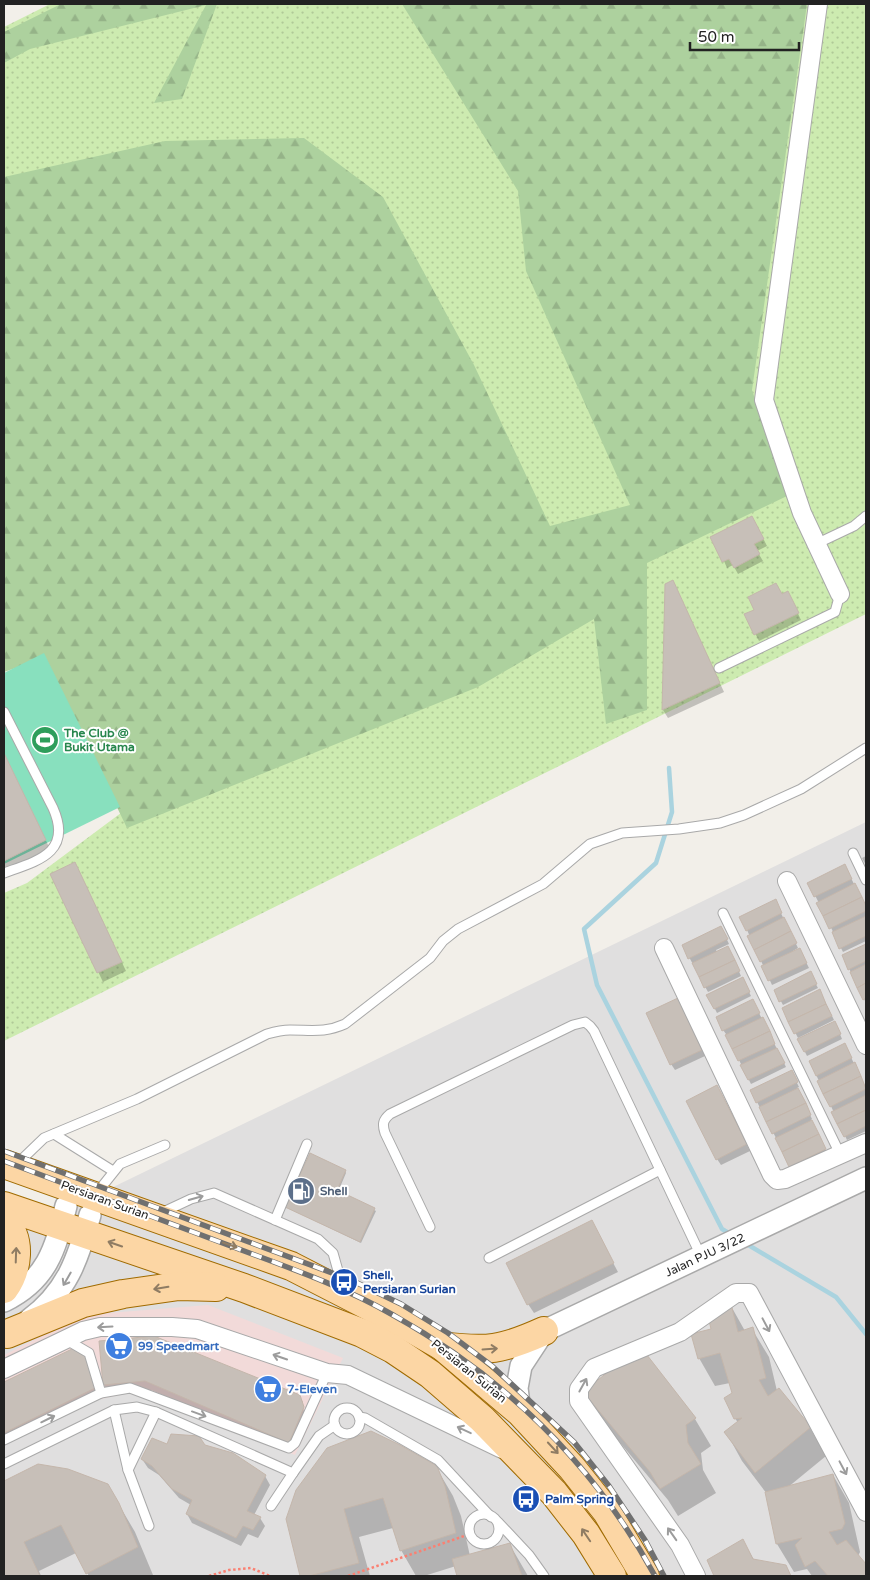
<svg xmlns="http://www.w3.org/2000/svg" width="870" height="1580" viewBox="0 0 870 1580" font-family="'Varela Round',sans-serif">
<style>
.residential{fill:#e0dfdf}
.commercial{fill:#f2dad9}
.grass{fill:url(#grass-dots)}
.forest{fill:url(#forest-firs)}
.pitch{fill:#88e0be}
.shadow{fill:#0003}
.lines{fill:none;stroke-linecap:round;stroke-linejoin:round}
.stream{stroke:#aad3df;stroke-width:4.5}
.building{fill:#c7bfb8;stroke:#c4b6ab}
.service-casing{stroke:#a9a9a9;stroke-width:11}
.minor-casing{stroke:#a9a9a9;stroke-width:20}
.tertiary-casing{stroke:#a9a9a9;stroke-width:24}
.primary-casing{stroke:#a06b00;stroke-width:30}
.path{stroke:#fa8072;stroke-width:2.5;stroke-dasharray:2.5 2.5;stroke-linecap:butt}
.service{stroke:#fff;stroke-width:9}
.minor{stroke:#fff;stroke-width:18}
.tertiary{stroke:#fff;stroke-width:21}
.primary{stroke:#fcd6a4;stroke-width:28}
.rail-casing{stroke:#707070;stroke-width:5.5}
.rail{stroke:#fff;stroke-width:4;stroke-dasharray:11;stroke-linecap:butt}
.oneway{stroke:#9c9c9c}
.oneway2{stroke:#8f7c63}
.labels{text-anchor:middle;stroke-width:4;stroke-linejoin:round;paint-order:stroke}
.leisure-label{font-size:12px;font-weight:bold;fill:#27864d;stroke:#fff;text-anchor:start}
.service-label{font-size:12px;font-weight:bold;fill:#4e5e75;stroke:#fff;text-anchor:start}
.street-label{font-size:12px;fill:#222;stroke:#fff}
.transit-label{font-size:12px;font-weight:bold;fill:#164399;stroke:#fff;text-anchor:start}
.shop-label{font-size:12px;font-weight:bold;fill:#366cbe;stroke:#fff;text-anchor:start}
</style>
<defs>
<pattern id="grass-dots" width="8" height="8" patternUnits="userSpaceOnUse" patternTransform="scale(1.25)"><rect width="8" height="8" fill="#cdebb0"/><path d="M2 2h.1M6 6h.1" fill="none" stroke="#b0c997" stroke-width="1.8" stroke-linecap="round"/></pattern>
<pattern id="forest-firs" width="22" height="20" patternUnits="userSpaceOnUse" patternTransform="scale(1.25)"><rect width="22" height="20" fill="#add19e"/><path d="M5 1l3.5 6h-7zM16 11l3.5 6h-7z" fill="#95b388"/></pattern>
</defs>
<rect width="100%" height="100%" fill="#f2efe9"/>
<polygon class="residential" points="866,822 866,1576 4,1576 4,1240"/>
<polygon class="commercial" points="208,1305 343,1358 295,1455 134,1392 96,1400 4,1445 4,1355 84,1315"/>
<polygon class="grass" points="50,4 866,4 866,614 4,1041 4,893 27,883 137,801 53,647 4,662 4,27"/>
<g class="forest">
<polygon points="61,4 217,4 182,99 154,103 206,5 30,49 4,63 4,32"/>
<polygon points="402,4 807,4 752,390 787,496 647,563 647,710 606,724 594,619 478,687 127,828 45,658 4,672 4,177 165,141 304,138 383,197 474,365 550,526 630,505 526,271 518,191"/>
</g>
<polygon class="pitch" points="44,653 120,807 4,864 4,673"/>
<g class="shadow">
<polygon points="756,524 767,546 757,551 763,561 738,574 733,565 727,568 724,561"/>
<polygon points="666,585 677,591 724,692 668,718 663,710"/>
<polygon points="782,596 791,599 801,620 759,641 746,615"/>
<polygon points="4,754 50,849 4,872"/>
<polygon points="866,856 866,865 862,858"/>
<polygon points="75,864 126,971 103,982 52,874"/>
<polygon points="847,870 866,908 866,941 843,952 809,883"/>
<polygon points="775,901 798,948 793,951 794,953 802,954 809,968 772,985 747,930"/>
<polygon points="721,927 729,944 716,950 717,952 730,951 741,976 708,992 683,946"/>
<polygon points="866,945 866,1003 843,956"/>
<polygon points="810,973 818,988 783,1005 775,990"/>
<polygon points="742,978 751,996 717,1013 708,995"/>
<polygon points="822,995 834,1020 798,1038 783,1008"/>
<polygon points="755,1005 786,1067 751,1084 726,1034 723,1030"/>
<polygon points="681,1006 705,1056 675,1070 671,1064"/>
<polygon points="837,1027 842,1039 807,1056 799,1040"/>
<polygon points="845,1045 866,1088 866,1131 847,1140 810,1062"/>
<polygon points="791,1071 799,1087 797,1088 812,1119 811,1120 827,1154 793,1170 757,1102"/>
<polygon points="720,1093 750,1151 721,1165 717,1159"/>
<polygon points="345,1171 346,1173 338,1192 376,1211 361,1243 286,1207"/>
<polygon points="596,1231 618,1272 534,1313 528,1304"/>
<polygon points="731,1306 745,1331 752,1329 769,1357 777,1391 778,1390 810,1428 826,1456 787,1488 833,1475 849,1503 860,1552 858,1556 866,1566 866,1576 812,1576 807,1569 794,1572 777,1544 767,1494 742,1461 726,1432 738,1423 735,1418 733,1393 730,1383 715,1386 699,1358 712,1330"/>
<polygon points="100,1343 299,1396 303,1402 301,1402 305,1414 308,1417 294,1451 151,1390 109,1394 104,1385"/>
<polygon points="72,1350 84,1354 99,1397 4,1444 4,1384"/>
<polygon points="584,1392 695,1419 711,1446 701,1453 703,1470 716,1493 678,1516 668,1500 601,1420"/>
<polygon points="168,1445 205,1446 265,1476 270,1485 254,1515 260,1518 265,1526 258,1538 248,1534 241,1546 192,1523 187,1514 191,1505 179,1498 159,1475 148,1468 142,1459"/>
<polygon points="38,1465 118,1503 135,1532 153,1575 89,1576 76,1553 39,1571 41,1576 4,1576 4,1482"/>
<polygon points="436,1467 453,1496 461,1516 470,1556 510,1545 528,1576 459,1576 456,1566 424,1576 416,1576 401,1550 393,1528 359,1537 370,1576 301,1576 287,1519"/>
<polygon points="743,1541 754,1560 785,1566 791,1576 715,1576 709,1561"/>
</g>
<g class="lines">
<g class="stream">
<polyline points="669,768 672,812 656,863 584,929 597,985 722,1229 732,1235"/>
<polyline points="745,1243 836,1297 866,1334"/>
</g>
</g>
<g class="building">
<polygon points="752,516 764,539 754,544 760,554 734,568 729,559 722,562 710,537"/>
<polygon points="673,580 720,683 662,710 665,584"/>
<polygon points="776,583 782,594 788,591 799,613 754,635 744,614 754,610 748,597"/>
<polygon points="4,753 46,840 4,861"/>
<polygon points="75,862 122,962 97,973 50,874"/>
<polygon points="845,864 852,879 814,897 807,883"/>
<polygon points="855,883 862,897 823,916 816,903"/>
<polygon points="862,897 866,906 866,911 829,929 823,916"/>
<polygon points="776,899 782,913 746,931 739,917"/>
<polygon points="866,916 866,936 839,949 832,932"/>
<polygon points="784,917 791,931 754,950 747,936"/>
<polygon points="721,926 728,939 688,959 682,945"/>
<polygon points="791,931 797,943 760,962 754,950"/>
<polygon points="866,944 866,961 848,970 842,955"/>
<polygon points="728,946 735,960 699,977 692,963"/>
<polygon points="800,948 807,963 768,981 761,966"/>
<polygon points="735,960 740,971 704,988 699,977"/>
<polygon points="866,964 866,983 857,988 850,972"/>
<polygon points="811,971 817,984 779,1002 774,990"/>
<polygon points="743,977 750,992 714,1009 706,995"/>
<polygon points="866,983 866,998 863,1000 857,988"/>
<polygon points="820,989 826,1004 788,1022 782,1008"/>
<polygon points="678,998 702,1050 670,1065 646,1013"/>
<polygon points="753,999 760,1013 722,1031 716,1017"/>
<polygon points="826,1004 832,1016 794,1034 788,1022"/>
<polygon points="763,1017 770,1031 732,1049 725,1035"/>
<polygon points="835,1021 841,1034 804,1052 797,1039"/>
<polygon points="770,1031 775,1044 738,1061 732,1049"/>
<polygon points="845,1043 852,1058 816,1076 809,1061"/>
<polygon points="777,1048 785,1063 748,1080 740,1065"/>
<polygon points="855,1062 861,1076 823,1094 817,1081"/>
<polygon points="792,1070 798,1082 756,1103 750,1090"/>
<polygon points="861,1076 866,1089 830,1107 823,1094"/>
<polygon points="717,1085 747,1144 716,1160 686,1101"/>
<polygon points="798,1088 806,1103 766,1122 759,1107"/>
<polygon points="866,1095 866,1110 837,1124 831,1112"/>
<polygon points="806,1103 811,1115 772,1134 766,1122"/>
<polygon points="866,1110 866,1126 844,1137 837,1124"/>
<polygon points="812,1120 819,1134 782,1152 775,1138"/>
<polygon points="819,1134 826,1149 789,1167 782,1152"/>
<polygon points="310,1153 346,1170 337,1190 375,1208 360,1242 285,1207"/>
<polygon points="592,1220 614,1263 527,1305 506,1263"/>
<polygon points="731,1304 738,1332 753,1327 766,1378 759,1380 768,1396 779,1388 811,1427 755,1473 724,1432 742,1418 734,1419 724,1398 732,1393 720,1353 698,1359 691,1334 711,1329 707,1312"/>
<polygon points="154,1336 300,1395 304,1407 289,1443 145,1381 103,1385 99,1341"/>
<polygon points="640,1346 696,1418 686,1425 688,1443 701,1464 660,1489 650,1472 583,1392"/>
<polygon points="72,1349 85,1353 95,1388 4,1433 4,1382"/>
<polygon points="371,1431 400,1445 437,1466 445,1486 456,1533 400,1551 383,1498 344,1509 359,1563 309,1576 300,1576 286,1519 296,1490 327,1448"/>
<polygon points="171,1434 199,1436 205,1445 233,1453 266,1475 247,1511 261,1517 253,1530 243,1526 236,1538 186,1514 192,1500 172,1489 152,1466 141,1459 152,1438 167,1444"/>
<polygon points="38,1464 68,1469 108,1484 119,1503 138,1547 86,1574 61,1525 24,1542 40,1576 4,1576 4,1481"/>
<polygon points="833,1474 845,1523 842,1529 829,1532 837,1545 846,1540 866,1564 866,1576 828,1576 815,1561 805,1567 795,1545 802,1538 776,1544 765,1492"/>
<polygon points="743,1539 753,1559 786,1565 791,1576 714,1576 707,1560"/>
<polygon points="510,1543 522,1576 457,1576 452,1559"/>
</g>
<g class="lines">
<g class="service-casing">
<g id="service">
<polyline points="816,544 854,526 866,516"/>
<polyline points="719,668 835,612 840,594"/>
<path d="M4 712 53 808C73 853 37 861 4 873"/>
<polyline points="853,853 866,880"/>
<polyline points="723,913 840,1154"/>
<polyline points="54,1134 113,1171"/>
<path d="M17 1164 44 1138 137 1099 267 1034C274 1032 283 1030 290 1030 312 1030 325 1033 345 1024L430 958 443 941 458 929 543 884 590 844 622 833 679 829 720 823 744 815 801 789 866 748"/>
<polyline points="96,1194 120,1164 165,1145"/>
<polyline points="161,1213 191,1199 214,1193 318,1239 333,1253 342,1285"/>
<polyline points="275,1220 307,1144"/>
<path d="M430 1227 385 1133C382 1124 383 1120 390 1114L573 1025 585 1022 590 1026 594 1031 701 1256"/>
<polyline points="489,1258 660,1170"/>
<polyline points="65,1339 89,1353 101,1393"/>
<circle cx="347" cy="1421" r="13"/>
<polyline points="114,1410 128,1470 149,1526"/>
<polyline points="359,1417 365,1418 438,1460 491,1517"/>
<polyline points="4,1440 101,1393 130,1388 289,1448 295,1443 327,1373"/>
<polyline points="4,1464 114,1410 137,1407 156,1412 293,1473 319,1436 335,1425"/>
<polyline points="128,1470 156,1412"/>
<polyline points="271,1506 293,1473"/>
<circle cx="484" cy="1529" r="15"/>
<polyline points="498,1522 529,1555 544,1576"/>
</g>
</g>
<g class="minor-casing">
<g id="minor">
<polyline points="818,4 764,400 802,513 840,594"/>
<polyline points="787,881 866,1045"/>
<polyline points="664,948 772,1175 777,1180 785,1179 866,1143"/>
<polyline points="4,1369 83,1331 100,1327 172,1327 197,1329 327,1373 348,1375 502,1449"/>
<polyline points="696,1576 680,1545 579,1401 579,1389 594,1368 680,1332 736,1293 749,1293 866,1512"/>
</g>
</g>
<g class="tertiary-casing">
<g id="tertiary">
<path d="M4 1301C47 1280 55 1250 66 1206"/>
<path d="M29 1320C67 1292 78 1259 90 1215"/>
<polyline points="520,1412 517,1388 521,1366 544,1331 866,1178"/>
</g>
</g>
<g class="primary-casing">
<g id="primary">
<polyline points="4,1164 291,1266 402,1323 442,1346 520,1412 572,1468 607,1512 645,1576"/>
<polyline points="4,1206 244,1288 362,1333 393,1349 430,1374 482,1419 554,1493 586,1534 612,1576"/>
<path d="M4 1221C22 1239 18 1270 4 1289"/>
<polyline points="7,1334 83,1303 123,1294 179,1286 216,1287"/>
<path d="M442 1346C487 1352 502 1350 544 1331"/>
</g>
</g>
<g class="path">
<polyline points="209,1576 229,1570 251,1568 270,1576"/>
<polyline points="348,1576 470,1534"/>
</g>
<use href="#service" class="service"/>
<use href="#minor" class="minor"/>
<use href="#tertiary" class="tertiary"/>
<use href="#primary" class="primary"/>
<g class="rail-casing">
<g id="rail">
<polyline points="4,1151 351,1280 401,1304 448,1333 492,1366 574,1442 609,1486 645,1540 664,1576"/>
<path d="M4 1161C78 1189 153 1217 228 1245 284 1266 341 1285 393 1315 504 1377 594 1464 655 1576"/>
</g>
</g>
<use href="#rail" class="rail"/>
</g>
<defs><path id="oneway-shaft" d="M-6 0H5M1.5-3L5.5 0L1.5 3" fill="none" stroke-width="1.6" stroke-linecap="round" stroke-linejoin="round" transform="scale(1.25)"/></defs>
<g class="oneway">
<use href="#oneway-shaft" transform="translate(196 1198) rotate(-16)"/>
<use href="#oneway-shaft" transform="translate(67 1279) rotate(120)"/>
<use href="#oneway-shaft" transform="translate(766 1325) rotate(62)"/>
<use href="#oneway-shaft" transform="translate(105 1327) rotate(177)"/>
<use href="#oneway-shaft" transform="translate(280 1357) rotate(-161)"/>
<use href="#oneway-shaft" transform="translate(583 1385) rotate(-61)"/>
<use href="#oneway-shaft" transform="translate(199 1414) rotate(20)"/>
<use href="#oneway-shaft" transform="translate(48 1419) rotate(-26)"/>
<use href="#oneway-shaft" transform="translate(464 1430) rotate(-155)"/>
<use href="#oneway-shaft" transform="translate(843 1468) rotate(62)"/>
<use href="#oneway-shaft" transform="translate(672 1534) rotate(-125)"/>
</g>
<g class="oneway2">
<use href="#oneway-shaft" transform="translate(115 1244) rotate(-161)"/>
<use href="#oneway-shaft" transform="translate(230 1245) rotate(19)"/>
<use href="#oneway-shaft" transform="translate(16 1255) rotate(-88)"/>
<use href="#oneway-shaft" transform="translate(161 1288) rotate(171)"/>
<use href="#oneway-shaft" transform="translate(490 1349) rotate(-4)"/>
<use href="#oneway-shaft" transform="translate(553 1448) rotate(47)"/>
<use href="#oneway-shaft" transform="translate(586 1535) rotate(-124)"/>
</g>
<defs>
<g id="stadium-disc" transform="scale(1.4375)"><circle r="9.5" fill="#2e9e5b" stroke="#fff"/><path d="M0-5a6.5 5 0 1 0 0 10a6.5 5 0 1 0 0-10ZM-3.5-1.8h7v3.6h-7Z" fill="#fff"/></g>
<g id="fuel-disc" transform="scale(1.4375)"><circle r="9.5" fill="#5c6f8a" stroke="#fff"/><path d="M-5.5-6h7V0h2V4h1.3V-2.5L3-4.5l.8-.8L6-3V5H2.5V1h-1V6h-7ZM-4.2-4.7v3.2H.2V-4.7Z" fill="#fff"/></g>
<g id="bus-disc" transform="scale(1.4375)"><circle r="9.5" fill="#1a4fb4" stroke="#fff"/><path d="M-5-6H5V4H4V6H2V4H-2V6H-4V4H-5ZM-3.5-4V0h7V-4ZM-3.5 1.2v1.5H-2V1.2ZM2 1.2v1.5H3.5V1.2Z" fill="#fff"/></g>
<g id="supermarket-disc" transform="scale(1.4375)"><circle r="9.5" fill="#3f7fe0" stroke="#fff"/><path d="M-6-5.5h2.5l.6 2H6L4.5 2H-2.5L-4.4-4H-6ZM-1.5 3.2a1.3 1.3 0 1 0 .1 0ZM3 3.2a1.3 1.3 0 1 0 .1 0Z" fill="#fff"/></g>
</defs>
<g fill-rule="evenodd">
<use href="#stadium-disc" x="45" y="740"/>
<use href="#fuel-disc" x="301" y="1191"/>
<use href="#bus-disc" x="344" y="1282"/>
<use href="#supermarket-disc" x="119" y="1346"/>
<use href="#supermarket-disc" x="268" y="1389"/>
<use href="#bus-disc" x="526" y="1499"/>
</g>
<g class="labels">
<g class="leisure-label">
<text x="64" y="737">The Club @<tspan x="64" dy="14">Bukit Utama</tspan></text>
</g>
<g class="service-label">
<text x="320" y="1195">Shell</text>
</g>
<g class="street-label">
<text transform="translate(105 1200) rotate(20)" y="4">Persiaran Surian</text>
<text transform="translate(705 1255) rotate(-25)" y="4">Jalan PJU 3/22</text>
<text transform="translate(469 1371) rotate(39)" y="4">Persiaran Surian</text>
</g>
<g class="transit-label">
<text x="363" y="1279">Shell,<tspan x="363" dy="14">Persiaran Surian</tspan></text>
<text x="545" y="1503">Palm Spring</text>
</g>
<g class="shop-label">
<text x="138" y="1350">99 Speedmart</text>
<text x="287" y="1393">7-Eleven</text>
</g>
</g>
<rect width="870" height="1580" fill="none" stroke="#222222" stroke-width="10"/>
<path d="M690 42v8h109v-8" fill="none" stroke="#222222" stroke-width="2.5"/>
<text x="698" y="42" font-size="15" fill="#222222" stroke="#ffffff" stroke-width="4" paint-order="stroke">50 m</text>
</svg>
